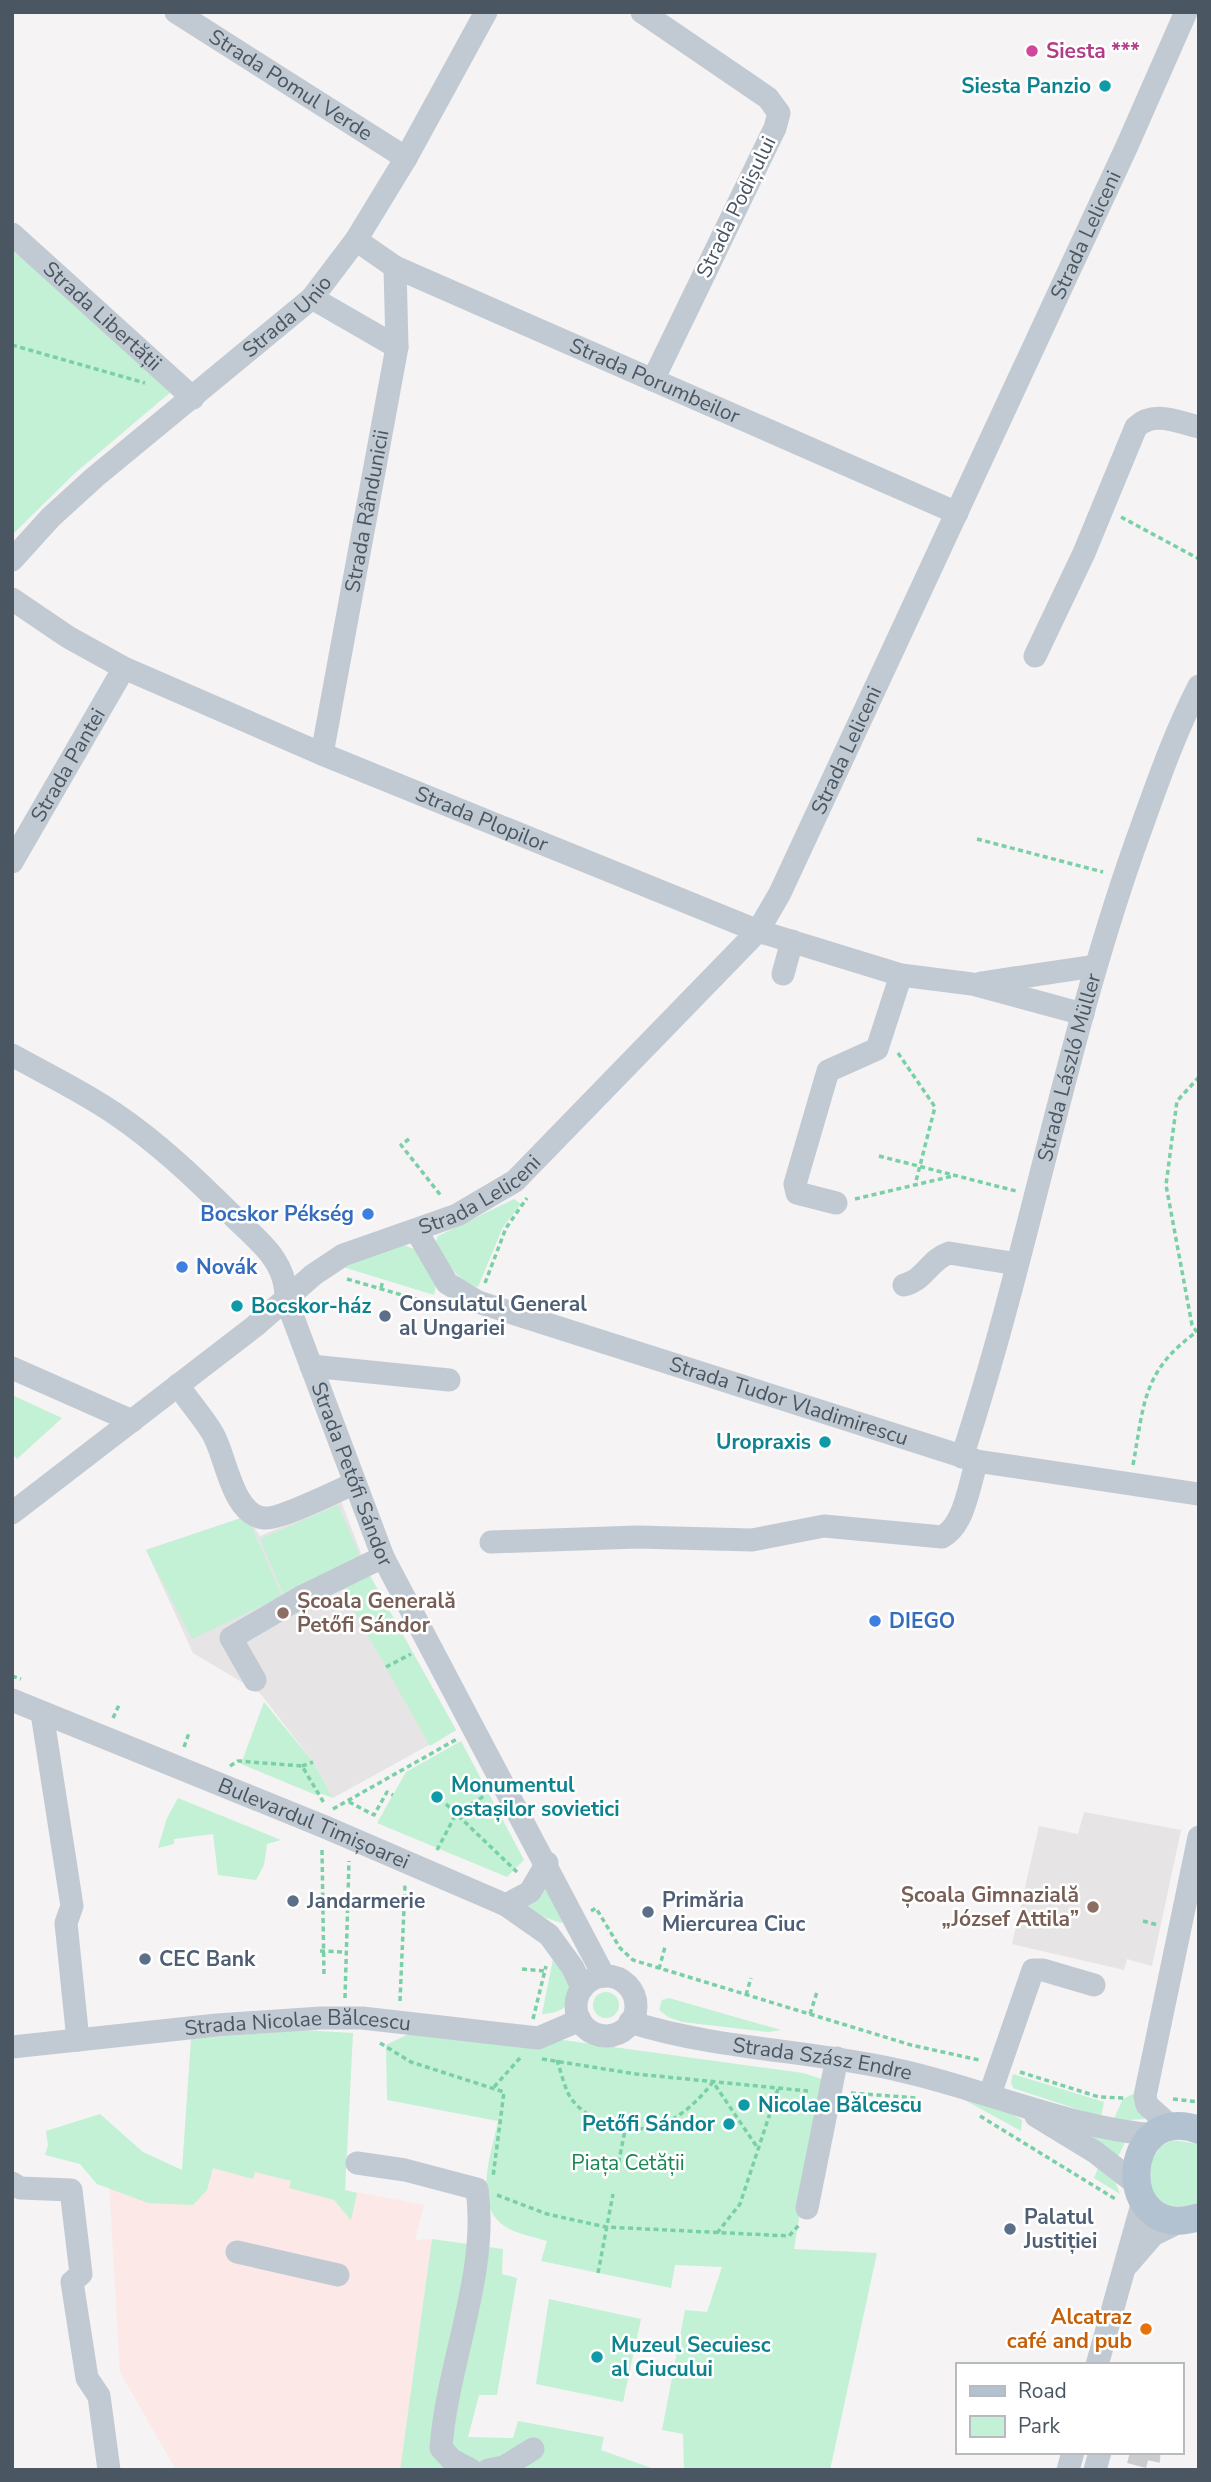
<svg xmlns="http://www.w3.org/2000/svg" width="1211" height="2482" viewBox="0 0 1211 2482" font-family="'Nunito Sans',sans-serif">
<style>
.education{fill:#e6e4e5}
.medical{fill:#fce8e6}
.green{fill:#c3f1d5}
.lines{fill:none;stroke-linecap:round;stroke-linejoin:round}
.minor-tunnel{stroke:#caccce;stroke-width:23;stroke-dasharray:23 11;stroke-linecap:butt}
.path{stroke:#7ad0a6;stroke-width:3.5;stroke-dasharray:5 3.5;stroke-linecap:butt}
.minor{stroke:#c1cad2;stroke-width:23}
.major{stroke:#b3c2d1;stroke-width:28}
.hotel-dot{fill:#d1479c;stroke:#fff;stroke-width:2.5}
.culture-dot{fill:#0f9aa8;stroke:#fff;stroke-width:2.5}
.shop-dot{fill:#3f7fe0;stroke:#fff;stroke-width:2.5}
.service-dot{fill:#5c6f8a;stroke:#fff;stroke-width:2.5}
.education-dot{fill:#8d6e63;stroke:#fff;stroke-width:2.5}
.food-dot{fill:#e8710a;stroke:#fff;stroke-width:2.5}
.labels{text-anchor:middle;stroke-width:5;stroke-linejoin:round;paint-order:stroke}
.hotel-label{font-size:21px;font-weight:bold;fill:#b23c85;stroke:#fff;text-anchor:start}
.street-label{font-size:21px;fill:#4a5661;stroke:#fff}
.culture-label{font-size:21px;font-weight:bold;fill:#0d838f;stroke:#fff;text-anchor:start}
.shop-label{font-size:21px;font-weight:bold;fill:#366cbe;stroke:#fff;text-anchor:start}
.service-label{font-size:21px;font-weight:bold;fill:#4e5e75;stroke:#fff;text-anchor:start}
.education-label{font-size:21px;font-weight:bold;fill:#785e54;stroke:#fff;text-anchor:start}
.park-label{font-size:21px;fill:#17864f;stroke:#fff}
.food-label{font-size:21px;font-weight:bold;fill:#c56008;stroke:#fff;text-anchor:end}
</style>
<rect width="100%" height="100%" fill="#f5f3f3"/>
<g class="education">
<polygon points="341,1501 369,1574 456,1730 333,1798 313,1762 260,1693 193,1653 146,1550 247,1516 260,1536"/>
<polygon points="1084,1812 1181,1830 1152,1966 1127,1959 1124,1970 1012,1944 1039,1826 1078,1834"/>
</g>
<polygon class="medical" points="353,2033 345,2190 424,2205 415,2240 432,2239 400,2470 176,2470 120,2372 109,2183 183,2170 191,2039"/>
<g class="green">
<polygon points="12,250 158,372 172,391 75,473 12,535"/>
<path d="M514 1199 521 1204 503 1227 478 1287C457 1281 444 1261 436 1241L438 1236Z"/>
<polygon points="402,1244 416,1250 437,1280 434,1295 343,1267"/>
<polygon points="12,1395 62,1418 17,1459 12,1453"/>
<polygon points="338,1505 360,1556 283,1593 260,1539"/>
<polygon points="247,1516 282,1596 192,1639 146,1550"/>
<polygon points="369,1574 456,1730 430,1746 342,1589"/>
<polygon points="264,1702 313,1762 333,1798 317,1792 316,1795 241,1764"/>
<polygon points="461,1741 524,1860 507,1877 377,1823 406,1772"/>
<polygon points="178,1798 281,1840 267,1844 264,1865 256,1880 218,1875 213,1834 174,1839 174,1844 158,1848 167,1818"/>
<polygon points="547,1887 563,1922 561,1923 538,1915 527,1907 534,1903"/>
<path d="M555 1949C566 1974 589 2012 542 2014Z"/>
<circle cx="606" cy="2005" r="13"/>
<polygon points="669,1998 781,2030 769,2032 682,2022 668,2017 659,2010 662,2000"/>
<polygon points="302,2030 353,2033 345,2190 357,2193 351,2220 334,2200 289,2188 291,2181 255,2172 253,2179 213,2168 207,2190 193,2205 148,2203 97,2184 80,2164 45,2155 48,2145 46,2131 100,2114 143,2152 182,2170 191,2039"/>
<path d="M417 2030 548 2038 803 2073 822 2079 794 2249 877 2253 830 2470H684L683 2434 662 2430 685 2310 707 2312 722 2267 675 2265 671 2288 541 2261 547 2241C535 2237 517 2234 506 2227 471 2205 492 2153 498 2121L387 2100 386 2045Z"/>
<polygon points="1013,2074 1104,2102 1101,2117 1013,2088 1011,2082"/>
<polygon points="1133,2094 1147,2115 1144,2119 1113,2121 1123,2099"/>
<polygon points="959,2097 1000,2107 1022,2120 1021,2131"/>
<polygon points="1072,2126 1125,2142 1118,2157"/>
<path d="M1173 2140 1199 2144V2202C1185 2209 1162 2209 1153 2193 1149 2186 1149 2173 1148 2165L1161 2146Z"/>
<polygon points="1100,2162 1115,2181 1120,2194 1094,2178"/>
<polygon points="432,2239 503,2249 502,2274 517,2278 497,2395 479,2395 468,2437 513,2438 518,2421 604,2437 601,2450 657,2470 400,2470"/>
<polygon points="549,2299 641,2319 623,2402 536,2384"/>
</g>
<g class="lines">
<polyline class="minor-tunnel" points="1130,2452 1149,2457 1146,2470"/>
<g class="path">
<polyline points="12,345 145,383"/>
<polyline points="1121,517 1199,559"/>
<polyline points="977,839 1103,872"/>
<polyline points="898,1053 935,1107 915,1185"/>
<polyline points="1199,1077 1177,1101 1166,1185 1192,1325 1199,1335"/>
<polyline points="409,1139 401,1145 442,1197"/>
<polyline points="879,1156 1016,1191"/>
<polyline points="855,1199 953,1176"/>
<polyline points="347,1279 440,1306"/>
<polyline points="485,1283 506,1228 527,1198"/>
<polyline points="381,1288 383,1280"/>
<path d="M1133 1465C1144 1405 1142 1372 1195 1333"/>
<polyline points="386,1667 411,1654"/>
<polyline points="12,1676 21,1679"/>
<polyline points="113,1718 120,1703"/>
<polyline points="184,1747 189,1733"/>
<polyline points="230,1766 238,1761 302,1766 324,1803"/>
<polyline points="302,1766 313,1762"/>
<polyline points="349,1802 374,1815 387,1792 393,1795"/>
<polyline points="446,1804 517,1872"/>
<polyline points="333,1809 457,1739"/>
<polyline points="322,1850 324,1977"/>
<polyline points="437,1850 456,1814 484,1796"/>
<polyline points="591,1911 596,1908 620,1948 633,1960 911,2045 979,2060"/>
<polyline points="1143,1921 1158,1925"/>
<polyline points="320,1951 345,1952"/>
<polyline points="522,1969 545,1971"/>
<polyline points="659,1969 665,1947"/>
<polyline points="746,1995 751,1978"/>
<polyline points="345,1998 349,1861"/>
<polyline points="400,2001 405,1885"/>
<polyline points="810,2014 817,1992"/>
<polyline points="533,2019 546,1966"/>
<polyline points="380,2043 411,2062 504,2092 493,2177"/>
<polyline points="542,2059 636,2074 808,2091"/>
<path d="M557 2060C561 2072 564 2086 570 2097 578 2109 592 2118 605 2123 651 2140 685 2118 713 2082L757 2147"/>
<polyline points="1020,2072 1099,2097 1124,2098"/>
<polyline points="494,2087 520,2058"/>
<polyline points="851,2093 917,2098"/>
<polyline points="1173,2099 1199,2102"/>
<polyline points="980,2116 1117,2200"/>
<polyline points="617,2171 625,2130"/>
<polyline points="497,2195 547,2214 606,2227 789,2236 799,2225"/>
<polyline points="717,2233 740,2204 778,2089"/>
<polyline points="598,2273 613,2194"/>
</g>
<g class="minor">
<path id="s1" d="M176 12 406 158"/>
<polyline points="642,12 768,98 779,113 775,128 653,380"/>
<path id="s2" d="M12 234 193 398"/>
<path id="s3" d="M356 240 395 267 957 513"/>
<polyline points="312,298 397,347"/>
<path id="s4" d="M12 560 51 517 95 477 312 298 356 240 406 158 486 12"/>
<path id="s5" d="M12 599 68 637 124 668 322 754 758 931 901 975 972 984 1083 1014"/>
<path d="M1035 656 1084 553 1136 427C1154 410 1177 422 1199 427"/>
<path id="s6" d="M322 754 397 347 395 267"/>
<path id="s7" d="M12 862 124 668"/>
<polyline points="783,974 792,941"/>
<polyline points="981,983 1095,966"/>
<path id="s8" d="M12 1055C46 1074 82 1091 114 1113 157 1142 194 1177 231 1214 257 1240 287 1260 286 1299L383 1557 604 1976"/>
<polyline points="836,1203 797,1193 795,1184 828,1071 877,1049 901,975"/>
<path id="s9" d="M416 1230 447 1283 478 1302 977 1461 1199 1494"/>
<path d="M904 1285C926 1279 929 1260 949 1253L1017 1264"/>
<polyline points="311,1366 449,1380"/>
<polyline points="12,1368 132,1421"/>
<path d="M178 1385C189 1402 203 1417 213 1434 226 1456 232 1515 264 1518 279 1520 337 1491 355 1483"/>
<path id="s10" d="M962 1457C1028 1256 1064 1047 1134 848 1154 793 1172 738 1199 686"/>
<path id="s11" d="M12 1513 255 1326 313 1275 343 1255 457 1215 515 1181 758 931 780 893 1127 146 1186 12"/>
<path d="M491 1542 637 1537 752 1540 824 1526 942 1537C965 1525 969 1484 977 1461"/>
<polyline points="255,1680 231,1638 303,1596 383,1557"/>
<path id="s12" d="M12 1700 325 1827 506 1905 549 1935 573 1968 582 1988"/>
<polyline points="42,1713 72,1906 66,1923 78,2040"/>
<polyline points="506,1905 530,1892 547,1863"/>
<circle cx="606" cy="2006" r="30"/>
<path id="s13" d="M630 2022C718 2050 813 2050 902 2071 986 2090 1069 2128 1155 2135"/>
<path id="s14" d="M12 2047 217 2025 321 2018H362L538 2038 580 2020"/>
<polyline points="990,2094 1033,1970 1043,1970 1094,1985"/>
<polyline points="1036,2116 1095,2152 1135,2183"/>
<polyline points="1173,2128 1147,2105 1145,2096 1199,1837"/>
<path d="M357 2163 405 2170 477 2189C489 2273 447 2364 441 2448L452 2460 471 2470"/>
<polyline points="12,2183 20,2188 71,2190 81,2274 72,2282 87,2378 99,2396 109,2470"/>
<polyline points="807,2208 837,2058"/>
<polyline points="237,2252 338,2275"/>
<polyline points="1128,2264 1153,2235 1181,2221"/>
<polyline points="1097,2365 1143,2201"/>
<polyline points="488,2470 504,2467 533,2449"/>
<polyline points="1068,2470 1073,2452"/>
<polyline points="1095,2470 1100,2452"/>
</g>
<path class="major" d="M1199 2130C1119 2100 1112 2245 1199 2217"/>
</g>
<circle class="hotel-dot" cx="1032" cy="51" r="7"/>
<g class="culture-dot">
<circle cx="1105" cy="86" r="7"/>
<circle cx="237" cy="1306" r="7"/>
<circle cx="825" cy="1442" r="7"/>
<circle cx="437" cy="1797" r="7"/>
<circle cx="744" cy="2105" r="7"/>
<circle cx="729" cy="2124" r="7"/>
<circle cx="597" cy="2357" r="7"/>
</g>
<g class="shop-dot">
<circle cx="368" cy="1214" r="7"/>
<circle cx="182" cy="1267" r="7"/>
<circle cx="875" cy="1621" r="7"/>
</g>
<g class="service-dot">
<circle cx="385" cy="1316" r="7"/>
<circle cx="293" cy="1901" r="7"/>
<circle cx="648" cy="1912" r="7"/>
<circle cx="145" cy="1959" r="7"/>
<circle cx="1010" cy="2229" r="7"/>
</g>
<g class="education-dot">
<circle cx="283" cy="1613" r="7"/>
<circle cx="1093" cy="1907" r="7"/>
</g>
<circle class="food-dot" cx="1146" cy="2329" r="7"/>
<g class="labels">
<g class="hotel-label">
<text x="1046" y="58">Siesta ***</text>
</g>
<g class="street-label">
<text dy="7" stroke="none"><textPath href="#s1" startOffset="136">Strada Pomul Verde</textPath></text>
<text transform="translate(736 207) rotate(-64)" y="7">Strada Podișului</text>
<text dy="7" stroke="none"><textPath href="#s11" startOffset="1726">Strada Leliceni</textPath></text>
<text dy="7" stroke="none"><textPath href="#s2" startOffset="122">Strada Libertății</textPath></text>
<text dy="7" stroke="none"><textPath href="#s4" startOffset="368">Strada Unio</textPath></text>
<text dy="7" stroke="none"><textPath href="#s3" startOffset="331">Strada Porumbeilor</textPath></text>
<text dy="7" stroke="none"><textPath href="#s6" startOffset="247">Strada Rândunicii</textPath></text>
<text dy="7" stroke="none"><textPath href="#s11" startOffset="1158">Strada Leliceni</textPath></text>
<text dy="7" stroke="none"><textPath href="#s7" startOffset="112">Strada Pantei</textPath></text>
<text dy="7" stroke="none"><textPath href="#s5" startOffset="520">Strada Plopilor</textPath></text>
<text dy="7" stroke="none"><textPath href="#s10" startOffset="404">Strada László Müller</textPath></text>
<text dy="7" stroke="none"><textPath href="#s11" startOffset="570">Strada Leliceni</textPath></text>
<text dy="7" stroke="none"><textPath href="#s9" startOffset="424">Strada Tudor Vladimirescu</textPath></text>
<text dy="7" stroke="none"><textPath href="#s8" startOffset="564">Strada Petőfi Sándor</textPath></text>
<text dy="7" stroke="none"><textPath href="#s12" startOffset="326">Bulevardul Timișoarei</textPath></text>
<text dy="7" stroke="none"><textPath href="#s14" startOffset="287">Strada Nicolae Bălcescu</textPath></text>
<text dy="7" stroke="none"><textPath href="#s13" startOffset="196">Strada Szász Endre</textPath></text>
</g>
<g class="culture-label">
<text x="1091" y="93" text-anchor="end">Siesta Panzio</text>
<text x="251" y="1313">Bocskor-ház</text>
<text x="811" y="1449" text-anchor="end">Uropraxis</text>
<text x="451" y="1792">Monumentul<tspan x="451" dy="24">ostașilor sovietici</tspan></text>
<text x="758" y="2112">Nicolae Bălcescu</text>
<text x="715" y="2131" text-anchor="end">Petőfi Sándor</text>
<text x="611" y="2352">Muzeul Secuiesc<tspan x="611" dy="24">al Ciucului</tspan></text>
</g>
<g class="shop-label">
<text x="354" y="1221" text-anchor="end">Bocskor Pékség</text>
<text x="196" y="1274">Novák</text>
<text x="889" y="1628">DIEGO</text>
</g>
<g class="service-label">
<text x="399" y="1311">Consulatul General<tspan x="399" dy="24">al Ungariei</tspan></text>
<text x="662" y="1907">Primăria<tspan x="662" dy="24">Miercurea Ciuc</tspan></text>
<text x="307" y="1908">Jandarmerie</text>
<text x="159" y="1966">CEC Bank</text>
<text x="1024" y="2224">Palatul<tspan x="1024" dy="24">Justiției</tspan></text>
</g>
<g class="education-label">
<text x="297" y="1608">Școala Generală<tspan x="297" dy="24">Petőfi Sándor</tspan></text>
<text x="1079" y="1902" text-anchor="end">Școala Gimnazială<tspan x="1079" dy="24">„József Attila”</tspan></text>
</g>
<g class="park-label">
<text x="628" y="2170">Piața Cetății</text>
</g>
<g class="food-label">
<text x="1132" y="2324">Alcatraz<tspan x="1132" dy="24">café and pub</tspan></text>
</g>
</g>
<rect width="1211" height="2482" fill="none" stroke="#4a5661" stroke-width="28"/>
<rect x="956" y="2363" width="228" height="91" fill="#ffffff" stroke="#b7bbc0" stroke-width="2"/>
<rect x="970" y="2386" width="35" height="10" fill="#b3c2d1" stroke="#b7bbc0" stroke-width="2"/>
<text x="1018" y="2398" font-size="21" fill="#4a5661">Road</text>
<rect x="970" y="2416" width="35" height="21" fill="#c3f1d5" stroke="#b7bbc0" stroke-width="2"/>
<text x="1018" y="2433" font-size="21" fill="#4a5661">Park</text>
</svg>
